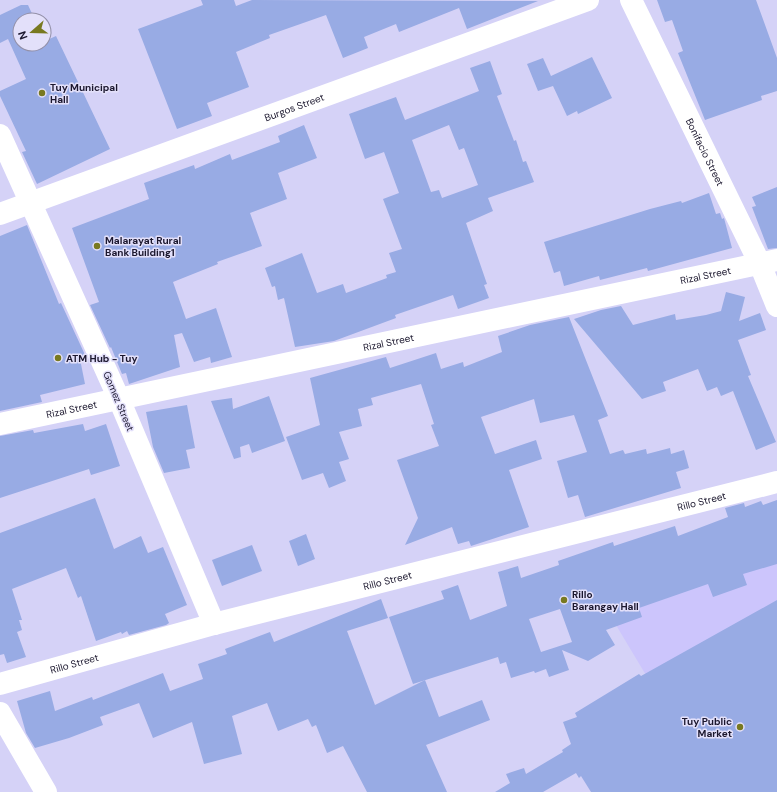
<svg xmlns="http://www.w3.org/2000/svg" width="777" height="792" viewBox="0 0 777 792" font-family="'DM Sans',sans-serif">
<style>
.built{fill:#ccc5fc}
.building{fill:#98abe4;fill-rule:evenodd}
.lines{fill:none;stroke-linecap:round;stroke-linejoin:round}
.street{stroke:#fff;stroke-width:22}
.secondary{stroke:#fff;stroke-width:22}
.poi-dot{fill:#787920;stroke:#e3e0fa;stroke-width:1.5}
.labels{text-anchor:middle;stroke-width:3;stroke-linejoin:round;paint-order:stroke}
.poi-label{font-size:10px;font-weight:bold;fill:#1b172e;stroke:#e3e0fa;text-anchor:start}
.street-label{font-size:10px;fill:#1b172e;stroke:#e3e0fa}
</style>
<rect width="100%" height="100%" fill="#d5d2f7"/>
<polygon class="built" points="777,561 777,792 716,792 610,615"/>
<g class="building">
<polygon points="201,0 234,0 236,6 252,0 538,1 467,29 459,8 399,32 396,24 364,37 368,48 343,58 326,15 269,35 270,38 236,52 249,87 207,103 212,116 177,129 138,29 203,5"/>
<polygon points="657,0 756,0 777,58 777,91 761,96 762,100 705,120 678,53 683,51 672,20 665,22"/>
<polygon points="21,5 28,5 35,20 20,20 20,44 44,44 44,38 45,41 56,36 110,149 37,184 22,152 26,151 0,96 0,91 26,79 8,39 0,43 0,15"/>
<polygon points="592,57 612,98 578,114 577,111 567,116 553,86 538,91 527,64 543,58 551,76"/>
<path d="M490 61 502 94 497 96 514 141 516 140 523 162 526 161 534 182 488 198 493 211 466 223 487 284 484 285 489 298 458 309 453 295 395 315 396 318 334 341 295 347 284 298 278 300 275 286 272 287 265 268 302 253 317 293 343 284 346 293 387 278 386 275 396 272 389 253 402 249 383 199 399 193 384 152 365 159 349 114 396 97 405 120 479 91 470 68ZM449 125 459 150 464 148 478 185 442 198 439 190 431 192 412 140Z"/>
<polygon points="304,125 317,158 278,173 287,199 250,213 262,246 217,262 218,264 173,282 186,319 216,308 232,357 211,363 210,357 194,362 182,333 174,335 180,367 129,384 126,373 122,374 111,347 110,348 90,305 99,302 72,228 149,199 144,183 194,165 195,169 230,154 232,160 280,142 278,136"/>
<polygon points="777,187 777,248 768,249 752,207 756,206 752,197"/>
<polygon points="709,193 716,214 720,213 722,219 724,218 732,248 648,271 647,268 600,280 599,276 564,286 560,271 554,273 544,242 650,209 681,201 682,203"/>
<polygon points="27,225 59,304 61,303 86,357 80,359 85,384 40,395 42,402 0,411 0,236"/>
<polygon points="726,292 745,297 739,321 760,313 766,330 738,340 751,375 748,376 776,442 756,450 733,391 721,396 717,387 707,391 698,369 663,382 666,391 642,399 574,319 601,310 621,306 633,325 675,314 676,320 706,315 721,311"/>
<polygon points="569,317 608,416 598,420 610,454 623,450 625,454 646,449 647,454 670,448 671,454 684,450 689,468 676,472 681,488 585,517 578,495 568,498 557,461 587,452 574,415 540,423 534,399 481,417 495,454 536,440 542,459 509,470 529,527 471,546 469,541 458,544 452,527 405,545 418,518 397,460 439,446 431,425 434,424 421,384 371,398 373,405 358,409 362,426 339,432 349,459 339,462 346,481 329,488 323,473 302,480 286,437 320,425 310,378 386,357 390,368 436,353 441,369 463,362 464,367 502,352 498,336 530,325"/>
<polygon points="269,396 285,441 252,453 249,444 240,447 241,457 234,459 211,401 232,398 233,409"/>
<polygon points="187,405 195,448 186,450 190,468 164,473 153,447 146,412"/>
<polygon points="83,424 85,431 106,424 120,466 91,475 89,469 0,498 0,436 33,430 34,433"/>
<polygon points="95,498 114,549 141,536 148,553 163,547 187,605 165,614 169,623 166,625 129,635 127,631 122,634 121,632 96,641 81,596 78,598 66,568 12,589 22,620 19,620 22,630 17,632 26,657 7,663 4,654 0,655 0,533"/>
<path d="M777 500V564L743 574 747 585 713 597 708 584 639 608 642 617 606 630 615 645 588 661 562 650 569 670 549 677 546 669 535 673 534 671 511 678 506 662 500 664 498 657 413 684 389 617 444 599 441 591 458 585 470 620 507 606 498 572 518 566 521 578 559 565 558 561 613 542 614 546 675 526 678 536 728 517 725 508 744 503 745 507 761 501 763 505ZM560 609 572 642 541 652 529 619Z"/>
<polygon points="306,534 315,559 298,566 289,541"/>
<polygon points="252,545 262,571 222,586 212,560"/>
<polygon points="381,599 388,618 347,631 375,705 425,680 439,717 482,700 490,720 426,745 447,792 367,792 343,746 327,753 316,725 312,727 308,719 278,731 267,703 232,716 242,754 204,764 192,722 153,738 139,703 100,717 103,725 69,738 35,748 26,733 17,701 50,691 55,711 92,697 93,700 163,673 170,691 203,679 198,664 227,654 225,649 270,632 274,642"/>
<polygon points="777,600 777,792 591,792 581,776 579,778 576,773 543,792 495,792 510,783 506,774 524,768 526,774 563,752 562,750 571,744 563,722 577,717 575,713 639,674 641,676"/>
</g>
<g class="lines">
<g class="street">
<path id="s1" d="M631 0 760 264 777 306"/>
<path id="s2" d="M0 214 588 0"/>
<polyline points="119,399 214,624"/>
<path id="s3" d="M0 684 214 624 777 482"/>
<polyline points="0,713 46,792"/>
</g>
<g class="secondary">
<polyline points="0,135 119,399"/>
<path id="s4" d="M0 424 777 260"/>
</g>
</g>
<g class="poi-dot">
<circle cx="42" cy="93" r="4"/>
<circle cx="97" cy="246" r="4"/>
<circle cx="58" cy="358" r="4"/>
<circle cx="564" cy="600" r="4"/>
<circle cx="740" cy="727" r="4"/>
</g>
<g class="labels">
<g class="poi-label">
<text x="50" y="91">Tuy Municipal<tspan x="50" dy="12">Hall</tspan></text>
<text x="105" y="244">Malarayat Rural<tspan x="105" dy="12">Bank Building1</tspan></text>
<text x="66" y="362">ATM Hub - Tuy</text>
<text x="572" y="598">Rillo<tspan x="572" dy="12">Barangay Hall</tspan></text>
<text x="732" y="725" text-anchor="end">Tuy Public<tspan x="732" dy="12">Market</tspan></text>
</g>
<g class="street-label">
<text dy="4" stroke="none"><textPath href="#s2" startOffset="313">Burgos Street</textPath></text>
<text dy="4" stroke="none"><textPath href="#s1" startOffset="169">Bonifacio Street</textPath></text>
<text dy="4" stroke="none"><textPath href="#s4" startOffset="721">Rizal Street</textPath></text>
<text dy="4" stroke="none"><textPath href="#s4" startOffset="397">Rizal Street</textPath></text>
<text transform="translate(119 401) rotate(67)" y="4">Gomez Street</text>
<text dy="4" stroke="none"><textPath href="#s4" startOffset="73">Rizal Street</textPath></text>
<text dy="4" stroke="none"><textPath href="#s3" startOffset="725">Rillo Street</textPath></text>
<text dy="4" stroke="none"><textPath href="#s3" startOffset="401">Rillo Street</textPath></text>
<text dy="4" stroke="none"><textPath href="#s3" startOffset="77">Rillo Street</textPath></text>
</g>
</g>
<g transform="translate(32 32) rotate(250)"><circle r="19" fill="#e3e0fa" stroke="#9390a8"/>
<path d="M0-3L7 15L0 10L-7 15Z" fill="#787920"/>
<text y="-6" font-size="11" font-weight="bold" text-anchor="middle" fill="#1b172e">N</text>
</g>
</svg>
